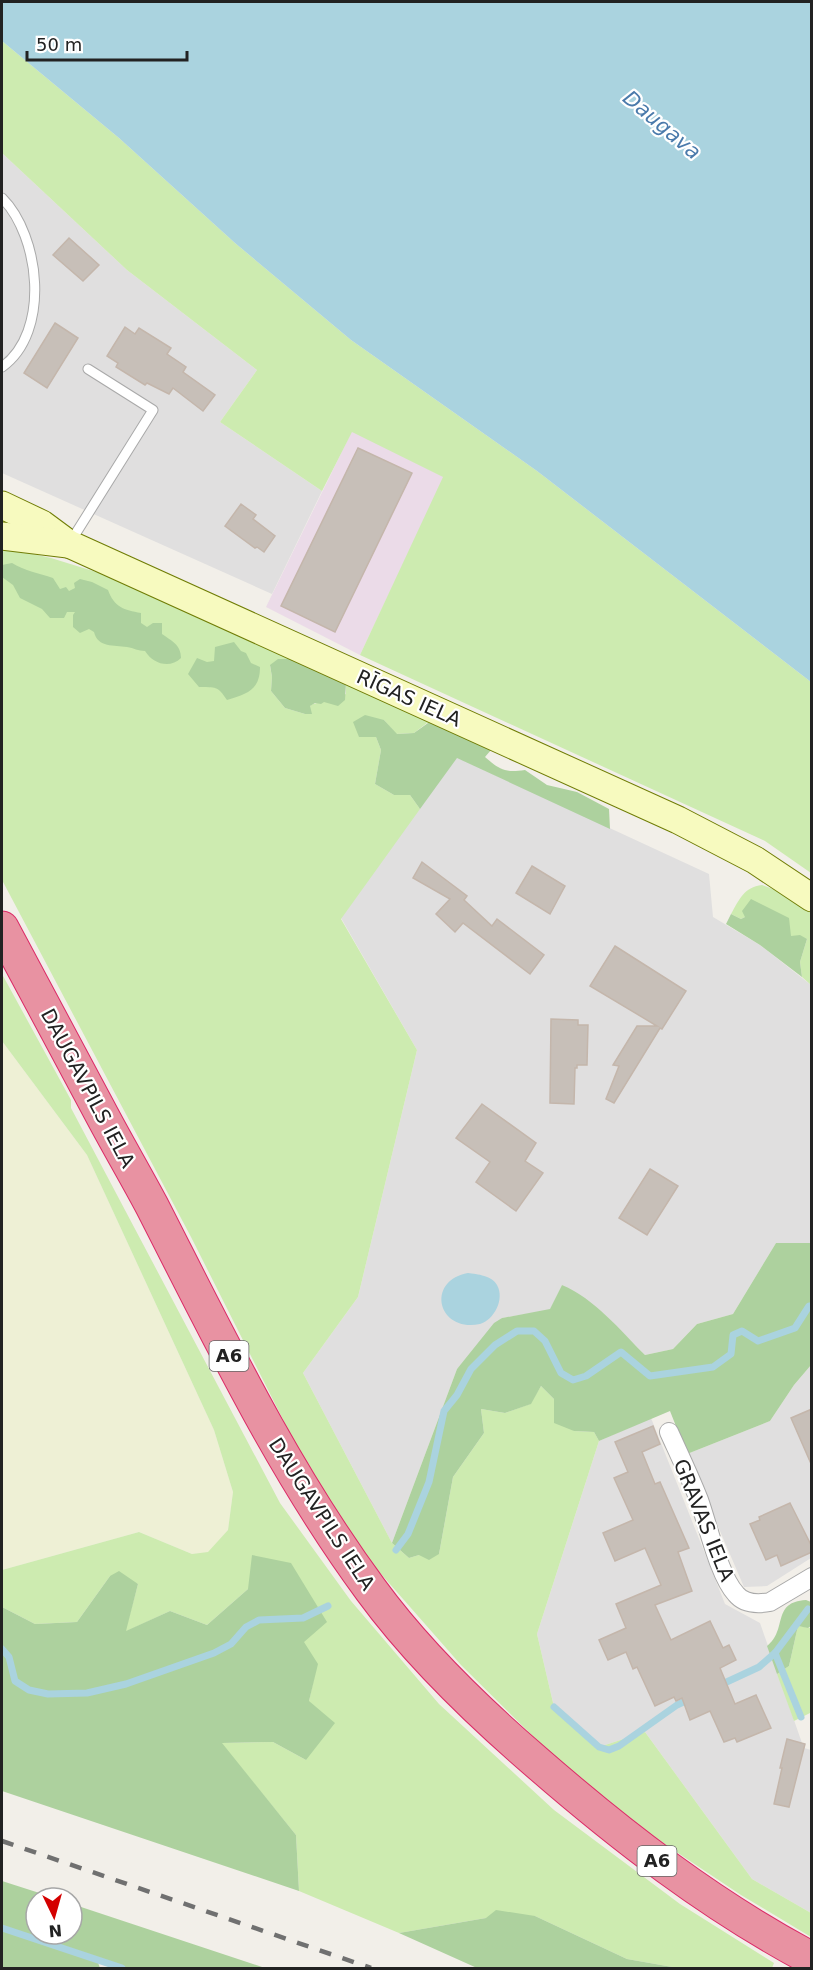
<svg xmlns="http://www.w3.org/2000/svg" width="813" height="1970" viewBox="0 0 813 1970" font-family="'DejaVu Sans',sans-serif">
<style>
.residential{fill:#e0dfdf}
.industrial{fill:#ebdbe8}
.farmland{fill:#eef0d5}
.grass{fill:#cdebb0}
.forest{fill:#add19e}
.water{fill:#aad3df}
.lines{fill:none;stroke-linecap:round;stroke-linejoin:round}
.stream{stroke:#aad3df;stroke-width:7}
.building{fill:#c7bfb8;stroke:#c4b6ab;stroke-width:1.5}
.lane-casing{stroke:#a9a9a9;stroke-width:11}
.street-casing{stroke:#a9a9a9;stroke-width:20}
.secondary-casing{stroke:#707d05;stroke-width:29}
.highway-casing{stroke:#dc2a67;stroke-width:35}
.lane{stroke:#fff;stroke-width:9}
.street{stroke:#fff;stroke-width:18}
.secondary{stroke:#f7fabf;stroke-width:27}
.highway{stroke:#e892a2;stroke-width:33}
.rail{stroke:#707070;stroke-width:4.5;stroke-dasharray:12 12;stroke-linecap:butt}
.labels{text-anchor:middle;stroke-width:4.5;stroke-linejoin:round;paint-order:stroke}
.shield{fill:#fff;stroke:#646464;stroke-width:1.5}
.shield-label{font-size:18px;font-weight:bold;fill:#222}
.street-label{font-size:20px;fill:#222;stroke:#fff}
.water-label{font-size:21px;font-style:italic;fill:#4a7aab;stroke:#fff}
</style>
<rect width="100%" height="100%" fill="#f2efe9"/>
<g class="residential">
<polygon points="2,153 127,270 257,370 220,422 322,491 272,594 2,473"/>
<polygon points="456,757 709,874 713,917 760,945 811,985 811,1243 776,1243 733,1314 697,1324 673,1349 645,1355 603,1313 562,1285 550,1310 502,1318 457,1369 392,1543 303,1373 358,1297 417,1050 341,918"/>
<polygon points="811,1365 811,1558 767,1586 744,1587 687,1454 770,1421 794,1385"/>
<polygon points="651,1418 725,1604 760,1623 802,1743 805,1744 804,1748 811,1750 811,1913 752,1879 645,1732 599,1747 554,1707 537,1634 599,1441"/>
</g>
<polygon class="industrial" points="352,431 444,477 360,655 266,607"/>
<polygon class="farmland" points="2,1041 87,1155 214,1430 233,1492 228,1530 208,1553 192,1554 139,1532 2,1570"/>
<g class="grass">
<polygon points="2,41 119,138 235,243 351,340 537,471 811,682 811,873 765,841 360,655 443,477 352,432 322,491 220,422 257,370 127,270 2,153"/>
<path d="M2 547 51 558 122 580 292 659 270 666 272 677 271 691 285 708 305 714C307 712 309 707 311 705 312 704 341 696 346 694V683L433 723H427L414 733 396 734 384 720 376 737 381 750 375 784 394 795H410L420 809 341 919 417 1050 358 1297 303 1373 392 1543 409 1558 419 1555 439 1554 453 1477 484 1433 481 1409 505 1413 530 1404 541 1386 554 1399 574 1431 594 1432 599 1441 537 1634 554 1707 599 1747 645 1732 752 1879 811 1913V1937L741 1895 657 1839 556 1759 461 1665 360 1550 312 1477 191 1237 2 880Z"/>
<path d="M762 885 781 892 811 912V985L802 977 800 962 807 939 791 937 745 917 741 919 731 914C739 900 744 887 762 885Z"/>
<polygon points="2,974 71,1100 71,1108 280,1503 351,1601 439,1704 554,1810 680,1904 774,1963 772,1968 678,1968 627,1959 535,1916 486,1918 399,1933 299,1891 296,1835 221,1743 273,1742 306,1760 309,1701 317,1664 248,1589 207,1625 170,1611 125,1632 138,1584 110,1576 77,1622 35,1624 2,1607 2,1570 139,1532 192,1554 208,1552 228,1530 233,1492 214,1430 87,1155 2,1041"/>
<polygon points="798,1626 811,1628 812,1712 794,1721 777,1674 789,1666"/>
</g>
<g class="forest">
<path d="M12 563C25 571 39 573 53 578L60 589 66 587 69 591 75 588 74 583 80 579 92 582 108 590C114 607 124 610 141 613V623L147 627 153 623H162V634C172 641 181 645 181 658 170 669 153 664 145 651 138 651 134 648 127 647 114 645 98 648 94 632L89 629 80 633 73 627V615L75 612H67L64 618H50L42 609 20 598 13 585 2 577V565Z"/>
<path d="M234 642 241 651 246 653 251 663 260 667C260 690 247 694 227 700 217 685 216 688 199 687L188 674 197 658 207 662 214 661 215 647Z"/>
<polygon points="278,659 292,659 346,683 345,700 338,706 324,702 321,704 315,703 310,706 312,714 305,714 285,708 271,691 272,677 270,665"/>
<path d="M365 715 384 720 397 734 414 733 428 723H433L491 750 485 757C500 770 505 773 525 770L547 785 577 792 609 809 610 829 457 758 420 809 410 795H394L375 784 381 750 376 737H359L353 722Z"/>
<polygon points="751,899 789,918 791,936 800,935 807,939 800,962 802,977 760,945 726,924 731,914 741,919 745,917 742,911"/>
<path d="M776 1243H811V1365L794 1385 770 1421 687 1454 670 1411 599 1441 594 1432 574 1431 554 1423V1399L541 1386 531 1404 505 1413 481 1409 484 1433 453 1477 439 1554 429 1560 419 1555 409 1558 392 1543 457 1369 494 1323 502 1318 550 1309 562 1285C595 1299 620 1330 645 1355L673 1349 697 1324 733 1314Z"/>
<polygon points="252,1555 291,1563 327,1622 304,1642 318,1664 309,1701 335,1723 306,1760 273,1742 222,1743 296,1835 299,1891 2,1791 2,1607 35,1624 77,1622 110,1576 119,1571 138,1584 126,1631 170,1611 207,1625 248,1589"/>
<path d="M806 1600 811 1602V1626L808 1628 798 1626 789 1666 777 1674 767 1646C788 1630 771 1602 806 1600Z"/>
<polygon points="2,1881 55,1898 36,1898 36,1934 72,1934 72,1904 265,1968 122,1968 97,1960 100,1968 2,1968"/>
<polygon points="496,1910 535,1916 627,1959 678,1968 477,1968 399,1933 486,1918"/>
</g>
<g class="water">
<polygon points="2,2 811,2 811,682 537,471 351,340 235,243 119,138 2,41"/>
<path d="M468 1273C477 1274 493 1276 497 1285 505 1299 494 1320 480 1324 438 1333 425 1281 468 1273Z"/>
</g>
<g class="lines">
<g class="stream">
<polyline points="396,1550 408,1534 429,1482 444,1411 457,1395 471,1369 495,1345 517,1331 534,1331 545,1341 561,1373 573,1380 586,1376 621,1352 650,1376 713,1367 731,1354 733,1335 742,1331 758,1341 795,1328 809,1306 812,1306"/>
<polyline points="2,1649 9,1657 15,1681 29,1690 48,1694 87,1693 126,1684 214,1653 231,1644 246,1627 259,1620 303,1618 328,1606"/>
<polyline points="718,1686 759,1667 775,1653"/>
<polyline points="554,1707 599,1747 609,1750 619,1746 677,1705 692,1698"/>
<polyline points="801,1717 775,1653 808,1609"/>
<polyline points="2,1928 122,1968"/>
</g>
</g>
<g class="building">
<polygon points="69,238 99,265 83,281 53,255"/>
<polygon points="55,323 78,338 47,388 24,373"/>
<polygon points="125,327 135,334 139,328 171,348 167,354 186,367 183,372 215,395 203,411 173,388 169,394 147,383 145,385 116,367 118,363 107,356"/>
<polygon points="358,448 412,473 335,632 281,606"/>
<polygon points="241,504 256,515 253,519 275,536 264,552 257,547 255,548 225,526"/>
<polygon points="422,862 467,896 464,900 492,926 497,919 544,955 530,974 463,923 455,932 436,914 450,899 413,878"/>
<polygon points="532,866 565,886 550,914 516,893"/>
<polygon points="615,946 686,991 662,1029 660,1028 614,1103 606,1099 619,1066 613,1065 637,1026 657,1026 590,986"/>
<polygon points="551,1019 578,1020 578,1025 588,1025 587,1065 577,1065 577,1068 575,1068 574,1104 550,1103"/>
<polygon points="482,1104 536,1143 525,1161 543,1173 516,1211 476,1182 490,1162 456,1138"/>
<polygon points="650,1169 678,1186 647,1235 619,1218"/>
<polygon points="812,1409 812,1466 791,1418"/>
<polygon points="653,1426 660,1444 642,1452 655,1484 660,1482 689,1548 678,1552 692,1591 655,1605 671,1640 710,1621 723,1648 729,1645 736,1660 720,1668 735,1704 756,1695 771,1728 737,1742 735,1738 724,1742 710,1711 690,1720 682,1698 676,1701 674,1697 655,1706 637,1667 633,1669 626,1652 608,1660 599,1640 626,1628 616,1604 661,1585 645,1548 615,1561 603,1533 633,1520 614,1478 628,1472 615,1442"/>
<polygon points="790,1503 812,1547 812,1552 781,1566 777,1555 766,1560 750,1524 760,1520 759,1517"/>
<polygon points="787,1739 805,1744 789,1807 774,1804 782,1768 780,1768"/>
</g>
<g class="lines">
<g class="lane-casing">
<g id="lane">
<path d="M2 198C40 236 51 332 2 367"/>
<polyline points="71,541 153,410 88,369"/>
</g>
</g>
<g class="street-casing">
<path id="street" d="M669 1432C679 1454 690 1477 699 1500 708 1525 719 1576 736 1594 744 1604 759 1604 770 1602L812 1577"/>
</g>
<g class="secondary-casing">
<g id="secondary">
<polyline points="2,505 42,524 69,544 678,820 755,860 812,898"/>
<polyline points="2,536 68,544"/>
</g>
</g>
<g class="highway-casing">
<path id="highway" d="M2 928C35 991 69 1054 103 1117 119 1147 136 1176 152 1206 219 1337 283 1471 371 1590 417 1653 475 1709 534 1760 620 1835 710 1905 812 1959"/>
</g>
<use href="#lane" class="lane"/>
<use href="#street" class="street"/>
<use href="#secondary" class="secondary"/>
<use href="#highway" class="highway"/>
<polyline class="rail" points="2,1841 371,1968"/>
</g>
<g class="labels">
<g class="shield">
<rect x="209.5" y="1341" width="39" height="30" rx="4.5"/>
<rect x="637.5" y="1846" width="39" height="30" rx="4.5"/>
</g>
<g class="shield-label">
<text x="229" y="1362">A6</text>
<text x="657" y="1867">A6</text>
</g>
<g class="street-label">
<text transform="translate(409 698) rotate(24)" y="7">RĪGAS IELA</text>
<text transform="translate(88 1088) rotate(62)" y="7">DAUGAVPILS IELA</text>
<text transform="translate(322 1514) rotate(57)" y="7">DAUGAVPILS IELA</text>
<text transform="translate(704 1520) rotate(68)" y="7">GRAVAS IELA</text>
</g>
<g class="water-label">
<text transform="translate(662 125) rotate(40)" y="7">Daugava</text>
</g>
</g>
<rect width="813" height="1970" fill="none" stroke="#222222" stroke-width="6"/>
<g transform="translate(54 1916) rotate(175)"><circle r="28" fill="#ffffff" stroke="#a7a7a7" stroke-width="1.5"/>
<path d="M0-4.5L10 22L0 15L-10 22Z" fill="#d40000"/>
<text y="-9" font-size="16" font-weight="bold" text-anchor="middle" fill="#222222">N</text>
</g>
<path d="M27 51v9h160v-9" fill="none" stroke="#222222" stroke-width="3"/>
<text x="36" y="51" font-size="18" fill="#222222" stroke="#ffffff" stroke-width="4.5" paint-order="stroke">50 m</text>
</svg>
